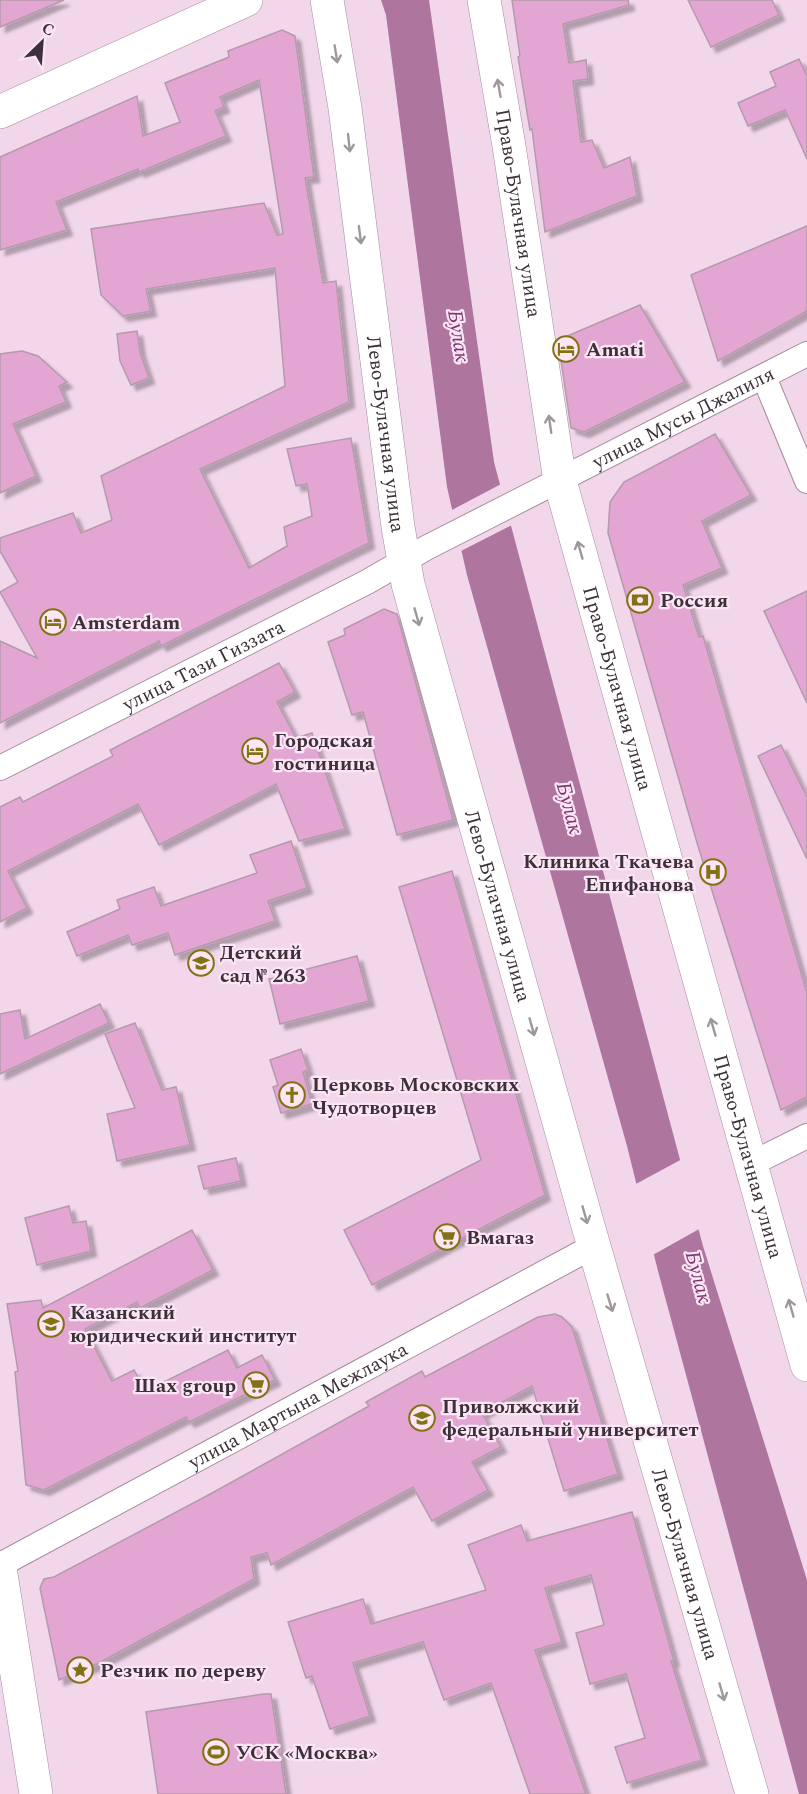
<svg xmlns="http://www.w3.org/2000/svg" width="807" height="1794" viewBox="0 0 807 1794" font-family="Spectral,serif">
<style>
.water{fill:#ae759f}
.pier{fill:#f2d6ea}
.building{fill:#e3a6d2;stroke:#b49aac;stroke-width:1.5;filter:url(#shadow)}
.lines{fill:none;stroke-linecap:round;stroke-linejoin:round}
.street-casing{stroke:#a58b9e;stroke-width:26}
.secondary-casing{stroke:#a58b9e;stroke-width:34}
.primary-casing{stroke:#a58b9e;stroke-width:34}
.street{stroke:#fff;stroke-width:24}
.secondary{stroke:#fff;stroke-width:33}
.primary{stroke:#fff;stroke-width:33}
.oneway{stroke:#9e989c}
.labels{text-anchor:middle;stroke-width:4.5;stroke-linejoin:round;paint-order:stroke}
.street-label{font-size:20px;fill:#3c3139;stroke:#fce5f5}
.poi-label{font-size:20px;font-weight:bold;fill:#3c3139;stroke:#fce5f5;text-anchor:start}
.water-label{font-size:21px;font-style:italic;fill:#7c356c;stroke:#fce5f5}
</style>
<defs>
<filter id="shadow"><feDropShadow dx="5.5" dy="5.5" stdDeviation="1.5" flood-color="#0004"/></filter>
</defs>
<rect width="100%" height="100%" fill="#f2d6ea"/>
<polygon class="water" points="381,0 429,0 494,462 703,1246 807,1580 807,1794 799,1794 658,1271 627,1146 467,575 447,487 386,15"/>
<g class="pier">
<polygon points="503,483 514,524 459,552 450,511"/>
<polygon points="684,1158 701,1228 651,1256 634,1185"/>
</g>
<g class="building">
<polygon points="0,0 64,0 0,27"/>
<polygon points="512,0 628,0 629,5 563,24 569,63 586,60 588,79 573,81 581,142 592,140 604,168 630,157 637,196 545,232 532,129 530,130 518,57 520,56"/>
<polygon points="688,0 772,0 779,15 711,47"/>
<polygon points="282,30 295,36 314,177 305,178 323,283 336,281 349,402 200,469 249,568 287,546 284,527 312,516 307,484 296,486 287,449 351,438 369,543 161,646 159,641 0,723 0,641 37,658 0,592 18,582 0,551 0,538 73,513 81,533 112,520 101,476 285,386 275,268 146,289 151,311 123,316 101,295 91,229 264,203 277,235 283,234 259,80 220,97 224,107 215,111 226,136 139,172 138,169 56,202 67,230 0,250 0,157 137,96 143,136 180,122 165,83 229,57 228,51"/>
<polygon points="799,59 807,76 807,159 785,110 748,126 738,103 776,86 770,72"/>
<polygon points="807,226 807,311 718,361 691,275"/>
<polygon points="640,305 685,382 584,432 571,428 558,340"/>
<polygon points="137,331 140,352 149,378 131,385 120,361 117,334"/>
<polygon points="22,351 38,356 67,382 59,386 66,402 13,424 36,476 0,493 0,354"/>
<polygon points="715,434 751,495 702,521 722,568 683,585 699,637 703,636 807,993 807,1097 781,1110 698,846 608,533 610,502 624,482"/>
<polygon points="807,591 807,703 764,611"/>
<polygon points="384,609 397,614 453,820 397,835 363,712 352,715 328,642 345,635 344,629"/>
<polygon points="279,663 295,692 277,702 296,738 312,733 345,829 299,841 276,784 159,845 138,804 8,871 27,908 0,922 0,807 20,797 23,802 113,756 110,750"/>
<polygon points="781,745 807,797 807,859 758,756"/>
<polygon points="291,841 307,888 268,901 275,921 175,955 168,933 132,945 128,935 77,956 67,932 120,909 117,900 154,887 161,906 257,873 250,855"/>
<polygon points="452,871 545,1195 372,1285 344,1230 481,1160 399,887"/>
<polygon points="357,956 369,1001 280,1024 269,979"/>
<polygon points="100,1004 109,1023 0,1074 0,1014 20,1010 25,1039"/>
<polygon points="135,1023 162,1090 176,1087 190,1145 117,1161 107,1114 135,1108 105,1034"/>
<polygon points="301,1049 308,1070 303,1072 312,1104 281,1113 273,1087 278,1085 270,1060"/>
<polygon points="236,1158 241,1181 204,1189 198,1166"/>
<polygon points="69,1206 73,1223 86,1221 91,1251 37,1265 25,1218"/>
<polygon points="192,1230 213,1270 140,1308 137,1302 85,1329 112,1381 134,1370 146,1391 228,1350 237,1368 262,1355 275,1380 189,1422 186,1417 44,1490 26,1485 15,1372 18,1371 7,1304 41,1300 43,1308"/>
<polygon points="555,1314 562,1317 572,1327 618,1474 564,1491 532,1386 482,1413 501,1447 472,1462 488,1490 432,1521 413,1487 271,1565 267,1553 251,1557 254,1579 97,1664 59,1680 40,1588 44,1579 54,1577 214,1492 369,1406 366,1402 422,1371 425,1377 538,1317"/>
<polygon points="632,1512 674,1661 671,1661 702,1760 627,1783 615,1747 645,1738 626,1674 590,1684 576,1633 604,1625 591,1575 545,1588 562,1642 535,1650 586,1794 530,1794 491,1683 444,1700 423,1642 353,1663 370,1716 330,1729 312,1676 306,1678 288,1622 363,1599 371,1624 486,1590 468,1545 521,1525 527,1541"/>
<polygon points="263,1694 271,1694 286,1794 158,1794 146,1712"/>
</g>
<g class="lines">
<g class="street-casing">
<g id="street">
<polyline points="764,377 807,481"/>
<path id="s1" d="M0 768 367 582 426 548 807 354"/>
<polyline points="751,1164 807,1136"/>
<path id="s2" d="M0 1565 594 1246"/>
</g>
</g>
<g class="secondary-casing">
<g id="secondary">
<polyline points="0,112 246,0"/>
<polyline points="0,1568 36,1794"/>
</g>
</g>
<g class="primary-casing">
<g id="primary">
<path id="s3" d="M327 0 345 108 398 527 408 584 587 1222 752 1794"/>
<path id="s4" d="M484 0 509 146 560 481 807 1365"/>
</g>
</g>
<use href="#street" class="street"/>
<use href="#secondary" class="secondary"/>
<use href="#primary" class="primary"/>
</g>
<defs><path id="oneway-shaft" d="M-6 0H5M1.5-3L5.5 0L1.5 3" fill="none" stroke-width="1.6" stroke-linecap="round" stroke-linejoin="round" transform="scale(1.5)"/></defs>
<g class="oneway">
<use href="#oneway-shaft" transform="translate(336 54) rotate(81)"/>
<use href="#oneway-shaft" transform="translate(499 88) rotate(-100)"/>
<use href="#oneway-shaft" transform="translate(349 143) rotate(84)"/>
<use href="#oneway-shaft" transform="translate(360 235) rotate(83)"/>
<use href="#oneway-shaft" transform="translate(550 424) rotate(-98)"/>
<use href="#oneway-shaft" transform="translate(580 550) rotate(-106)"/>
<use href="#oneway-shaft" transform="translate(417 617) rotate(74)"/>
<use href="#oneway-shaft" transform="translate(532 1027) rotate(74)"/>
<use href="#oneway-shaft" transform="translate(713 1027) rotate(-106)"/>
<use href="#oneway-shaft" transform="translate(585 1215) rotate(74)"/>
<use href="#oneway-shaft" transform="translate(610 1303) rotate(73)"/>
<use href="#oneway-shaft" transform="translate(791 1308) rotate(-106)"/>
<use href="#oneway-shaft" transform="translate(722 1692) rotate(74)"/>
</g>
<defs>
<g id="hotel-ring" transform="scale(1.35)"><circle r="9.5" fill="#fce5f5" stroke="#817213" stroke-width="1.5"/><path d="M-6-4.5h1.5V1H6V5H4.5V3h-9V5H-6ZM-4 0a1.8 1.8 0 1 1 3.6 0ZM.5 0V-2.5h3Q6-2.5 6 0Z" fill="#817213"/></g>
<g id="bank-ring" transform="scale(1.35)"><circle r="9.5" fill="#fce5f5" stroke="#817213" stroke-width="1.5"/><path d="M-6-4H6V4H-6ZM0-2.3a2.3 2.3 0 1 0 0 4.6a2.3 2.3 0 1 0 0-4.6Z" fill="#817213"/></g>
<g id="hospital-ring" transform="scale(1.35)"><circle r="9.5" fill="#fce5f5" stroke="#817213" stroke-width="1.5"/><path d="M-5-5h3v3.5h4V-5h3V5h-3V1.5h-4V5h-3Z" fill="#817213"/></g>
<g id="school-ring" transform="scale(1.35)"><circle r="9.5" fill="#fce5f5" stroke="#817213" stroke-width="1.5"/><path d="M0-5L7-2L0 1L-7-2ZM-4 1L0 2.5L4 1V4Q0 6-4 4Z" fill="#817213"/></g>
<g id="church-ring" transform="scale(1.35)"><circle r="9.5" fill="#fce5f5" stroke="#817213" stroke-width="1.5"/><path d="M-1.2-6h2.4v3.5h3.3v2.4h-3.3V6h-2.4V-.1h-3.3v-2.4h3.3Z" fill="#817213"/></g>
<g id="supermarket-ring" transform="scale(1.35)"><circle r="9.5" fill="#fce5f5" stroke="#817213" stroke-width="1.5"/><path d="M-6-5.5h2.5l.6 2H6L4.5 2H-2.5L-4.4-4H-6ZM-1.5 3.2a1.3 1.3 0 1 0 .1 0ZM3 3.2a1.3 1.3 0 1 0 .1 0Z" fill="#817213"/></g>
<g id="university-ring" transform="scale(1.35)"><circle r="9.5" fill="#fce5f5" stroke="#817213" stroke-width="1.5"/><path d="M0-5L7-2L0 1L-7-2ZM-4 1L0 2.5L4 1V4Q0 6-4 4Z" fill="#817213"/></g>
<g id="sight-ring" transform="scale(1.35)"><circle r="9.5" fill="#fce5f5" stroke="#817213" stroke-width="1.5"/><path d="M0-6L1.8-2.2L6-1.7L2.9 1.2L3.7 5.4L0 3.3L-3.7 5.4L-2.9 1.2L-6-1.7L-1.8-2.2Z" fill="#817213"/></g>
<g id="stadium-ring" transform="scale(1.35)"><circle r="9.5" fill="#fce5f5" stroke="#817213" stroke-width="1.5"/><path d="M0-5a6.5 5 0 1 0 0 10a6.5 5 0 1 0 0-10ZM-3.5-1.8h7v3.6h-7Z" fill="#817213"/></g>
</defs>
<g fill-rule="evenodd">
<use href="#hotel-ring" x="566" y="349"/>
<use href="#bank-ring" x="640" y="600"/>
<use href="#hotel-ring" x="53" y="622"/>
<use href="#hotel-ring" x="255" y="751"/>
<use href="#hospital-ring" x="713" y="872"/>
<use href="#school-ring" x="201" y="963"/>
<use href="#church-ring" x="292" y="1095"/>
<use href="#supermarket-ring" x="447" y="1237"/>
<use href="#university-ring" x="51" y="1324"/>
<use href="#supermarket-ring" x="256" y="1385"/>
<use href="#university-ring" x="422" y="1418"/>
<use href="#sight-ring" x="80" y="1670"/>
<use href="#stadium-ring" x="216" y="1752"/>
</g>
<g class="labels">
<g class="street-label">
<text dy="7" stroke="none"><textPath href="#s4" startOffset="216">Право-Булачная улица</textPath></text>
<text dy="7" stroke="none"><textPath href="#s1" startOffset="768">улица Мусы Джалиля</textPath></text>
<text dy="7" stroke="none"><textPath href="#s3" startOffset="438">Лево-Булачная улица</textPath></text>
<text dy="7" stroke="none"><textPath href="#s1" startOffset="228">улица Тази Гиззата</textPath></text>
<text dy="7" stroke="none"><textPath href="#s4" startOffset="702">Право-Булачная улица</textPath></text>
<text dy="7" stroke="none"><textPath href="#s3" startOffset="924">Лево-Булачная улица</textPath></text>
<text dy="7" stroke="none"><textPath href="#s4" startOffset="1188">Право-Булачная улица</textPath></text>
<text dy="7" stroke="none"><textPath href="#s2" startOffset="338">улица Мартына Межлаука</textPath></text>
<text dy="7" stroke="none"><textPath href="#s3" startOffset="1608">Лево-Булачная улица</textPath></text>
</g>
<g class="poi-label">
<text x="586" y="356">Amati</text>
<text x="660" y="607">Россия</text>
<text x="72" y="629">Amsterdam</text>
<text x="274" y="747">Городская<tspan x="274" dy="23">гостиница</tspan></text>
<text x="694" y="868" text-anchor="end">Клиника Ткачева<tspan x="694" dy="23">Епифанова</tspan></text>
<text x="220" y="959">Детский<tspan x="220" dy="23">сад № 263</tspan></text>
<text x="312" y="1091">Церковь Московских<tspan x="312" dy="23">Чудотворцев</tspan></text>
<text x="466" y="1244">Вмагаз</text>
<text x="70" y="1319">Казанский<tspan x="70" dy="23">юридический институт</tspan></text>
<text x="236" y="1392" text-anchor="end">Шах group</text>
<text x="442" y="1413">Приволжский<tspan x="442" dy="23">федеральный университет</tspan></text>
<text x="100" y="1677">Резчик по дереву</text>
<text x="236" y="1759">УСК «Москва»</text>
</g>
<g class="water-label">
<text transform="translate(459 336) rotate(81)" y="7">Булак</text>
<text transform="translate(570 808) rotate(75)" y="7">Булак</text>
<text transform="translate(699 1277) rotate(75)" y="7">Булак</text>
</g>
</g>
<g transform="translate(42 42) rotate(25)" stroke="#fce5f5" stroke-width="4.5" paint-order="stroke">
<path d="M0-4.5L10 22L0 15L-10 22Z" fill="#3c3139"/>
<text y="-9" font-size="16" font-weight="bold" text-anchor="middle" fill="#3c3139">С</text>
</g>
</svg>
